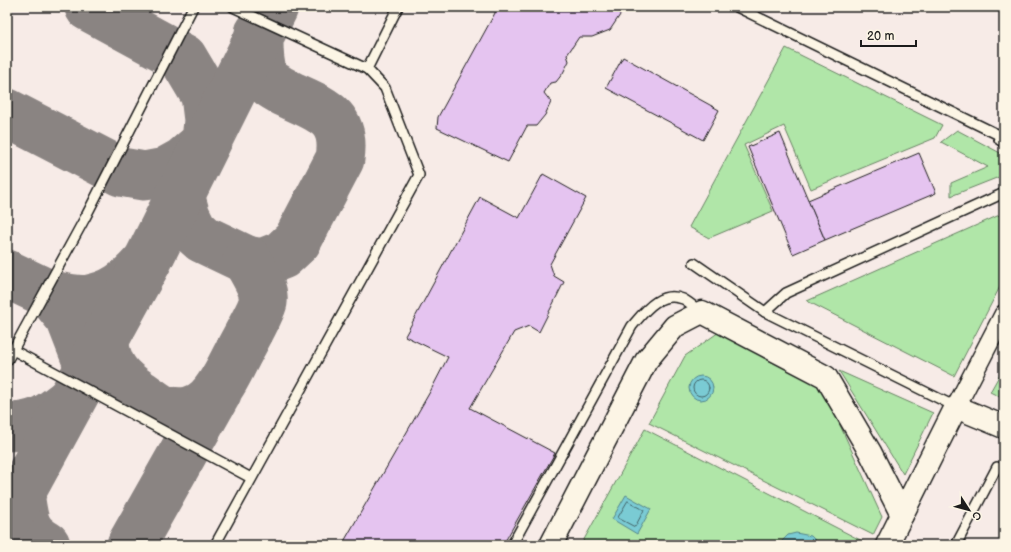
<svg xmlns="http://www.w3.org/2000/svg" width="1011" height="552" viewBox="0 0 1011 552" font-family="'Balsamiq Sans',sans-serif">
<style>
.green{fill:#b0e6a8;stroke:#668162}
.water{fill:#7acbd4;stroke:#54858a}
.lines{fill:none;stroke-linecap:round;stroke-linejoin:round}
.shore{stroke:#426266;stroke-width:1}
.taxiway{stroke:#8a8482;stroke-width:49}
.building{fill:#e5c4f0;stroke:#1c1c1c}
.lane-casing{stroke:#1c1c1c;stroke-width:12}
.street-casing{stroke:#1c1c1c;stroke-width:21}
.secondary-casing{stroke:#1c1c1c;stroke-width:25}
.lane{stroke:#fcf5e5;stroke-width:9}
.street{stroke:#fcf5e5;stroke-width:18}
.secondary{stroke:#fcf5e5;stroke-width:22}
</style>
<rect width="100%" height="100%" fill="#f7ebe7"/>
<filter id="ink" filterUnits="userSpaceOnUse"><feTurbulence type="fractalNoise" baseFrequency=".025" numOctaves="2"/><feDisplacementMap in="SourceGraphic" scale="8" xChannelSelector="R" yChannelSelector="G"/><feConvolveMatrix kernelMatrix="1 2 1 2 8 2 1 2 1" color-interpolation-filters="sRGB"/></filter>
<g filter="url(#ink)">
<g class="green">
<polygon points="786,48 942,125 935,138 811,189 784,126 744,145 773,211 709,238 689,227"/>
<polygon points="957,130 1004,155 1004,175 951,196 951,183 988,167 941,142"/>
<polygon points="1004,213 1004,279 954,376 807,301"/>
<polygon points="719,332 823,388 882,517 873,535 649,423 685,356"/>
<polygon points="1004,367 1004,399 990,392"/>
<polygon points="839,371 933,413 903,474"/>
<polygon points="645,429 866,543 865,545 581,545"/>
</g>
<g class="water">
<circle cx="701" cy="388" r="12"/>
<polygon points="626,495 651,509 637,534 612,519"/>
<polygon points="796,533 811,536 820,545 778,545 788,535"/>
</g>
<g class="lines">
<g class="shore">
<circle cx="701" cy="388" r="8"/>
<polygon points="628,501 644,510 635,527 618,518"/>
</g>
<g class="taxiway">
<polyline points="7,113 121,172 144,176 165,172 183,162 206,142 208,120 205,95 183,58 89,7"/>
<path d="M180 195 186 216 193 230 203 239 247 260 262 263 282 255 297 241 340 159C347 114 319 109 286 93 277 88 268 84 264 76 258 63 259 47 259 33"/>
<polyline points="7,274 51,295"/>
<path d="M104 339C107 367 117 379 140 394 148 399 158 408 166 410 209 421 223 381 239 351 244 341 261 312 263 302 265 288 253 272 247 260"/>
<path d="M89 367 70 318 51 295C62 297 78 301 89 299 113 295 128 283 144 265"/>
<path d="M7 427C39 427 48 418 71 400"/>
<path d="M20 494C24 518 23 532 46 545"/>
<polyline points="7,518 147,262 274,7"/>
<polyline points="131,545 217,393"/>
</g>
</g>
<g class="building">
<polygon points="496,7 620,7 620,15 610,30 592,37 579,37 567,55 569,61 563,73 556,82 550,83 544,93 551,102 545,115 536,126 527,126 508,162 437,128 438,117 495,13"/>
<polygon points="623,57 719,110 703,140 606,88"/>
<polygon points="780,133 825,240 793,254 748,147"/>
<polygon points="919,153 936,193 825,240 808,200"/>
<polygon points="543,174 586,198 550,264 554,276 564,282 539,332 529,326 514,332 470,408 555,453 503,545 342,545 431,390 448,357 405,336 480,197 519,218"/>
</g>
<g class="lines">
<g class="lane-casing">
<g id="lane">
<polyline points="233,7 367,69"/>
<polyline points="737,7 1003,137"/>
<polyline points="694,263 765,312 956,407"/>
<polyline points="765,312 786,293 1004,193"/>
<polyline points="13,350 251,478"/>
<polyline points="7,361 85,218 193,7"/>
<polyline points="215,545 419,175 385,88 367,69 398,7"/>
<path d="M512 545 632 326C645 311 660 290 683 299 689 302 695 308 701 311"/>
<polyline points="956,545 997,467"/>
</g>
</g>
<g class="street-casing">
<g id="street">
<polyline points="1003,137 1004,137"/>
<polyline points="956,407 1004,314"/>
</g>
</g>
<g class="secondary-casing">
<g id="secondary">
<polyline points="551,545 646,361 675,326 702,312 826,377 870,452 902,515"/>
<polyline points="887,545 956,407 1004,427"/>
</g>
</g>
<use href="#lane" class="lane"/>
<use href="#street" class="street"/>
<use href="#secondary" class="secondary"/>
</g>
</g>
<rect width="1011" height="552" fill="none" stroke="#fcf5e5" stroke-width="24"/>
<rect x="12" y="12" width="987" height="528" fill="none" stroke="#1c1c1c" stroke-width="1.5" filter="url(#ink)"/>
<g transform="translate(969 510) rotate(126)" stroke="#fcf5e5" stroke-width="3" paint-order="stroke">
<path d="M0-3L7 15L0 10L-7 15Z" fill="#1c1c1c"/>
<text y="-6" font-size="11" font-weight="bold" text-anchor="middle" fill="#1c1c1c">С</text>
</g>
<path d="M861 40v6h55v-6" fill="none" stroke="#1c1c1c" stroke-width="2"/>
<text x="867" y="40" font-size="12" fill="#1c1c1c" stroke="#fcf5e5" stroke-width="3" paint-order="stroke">20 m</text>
</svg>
